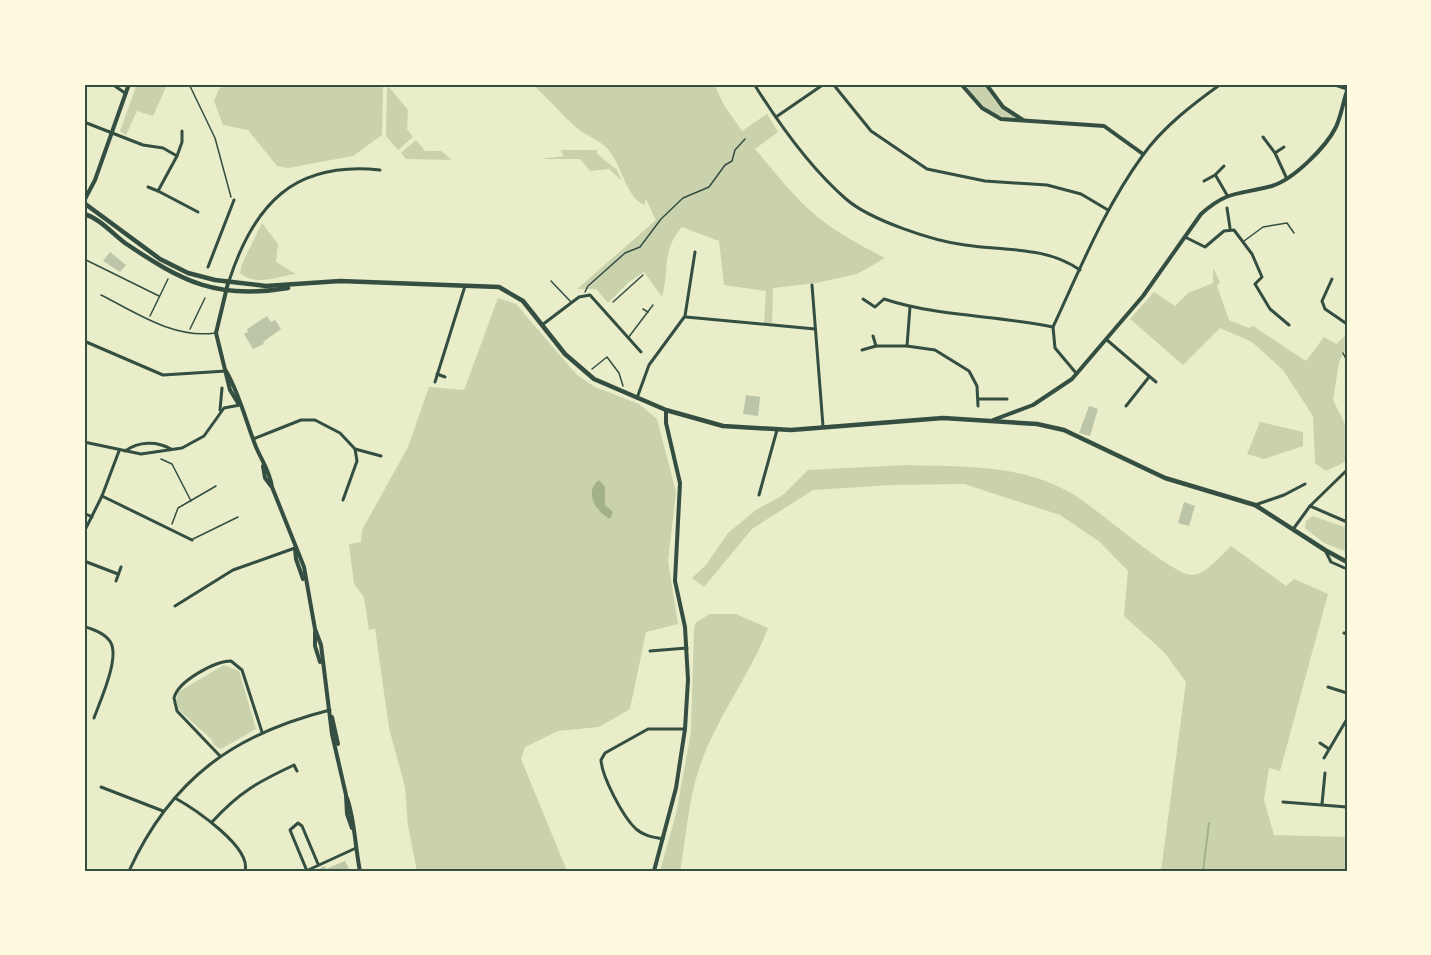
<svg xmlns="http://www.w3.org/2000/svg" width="1431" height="955" viewBox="0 0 1431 955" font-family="'Varela Round',sans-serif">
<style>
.green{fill:#cad2ad}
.water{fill:#a3b18a}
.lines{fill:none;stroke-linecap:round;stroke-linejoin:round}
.stream{stroke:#a3b18a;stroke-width:2}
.building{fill:#bcc5a7}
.path{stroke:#344e41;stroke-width:1.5}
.service{stroke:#344e41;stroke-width:1.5}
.minor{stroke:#344e41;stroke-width:3}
.tertiary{stroke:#344e41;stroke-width:4}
.secondary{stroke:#344e41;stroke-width:4.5}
.neatline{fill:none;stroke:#344e41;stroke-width:2}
</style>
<rect width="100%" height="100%" fill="#e9edc9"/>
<g class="green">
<polygon points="137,84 162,84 166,87 153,116 137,111 126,135 120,131"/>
<polygon points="227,84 380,84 383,87 382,135 353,156 288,168 277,166 248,130 223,125 214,101 219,89"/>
<path d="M532 84H714L724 105 742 131 767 114 778 132 755 149C774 171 792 195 814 214 835 232 860 245 885 258L857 274 816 283 773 288 772 323H764L766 291 724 285 719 241 682 227C661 251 670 268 662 297L644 272 629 282 608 303 596 289H577L656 220 646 199 644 205C625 196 622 164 607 148 599 140 588 136 579 130 563 116 548 98 532 84Z"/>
<path d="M973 84H984L996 102 1017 119C993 117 982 107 967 88Z"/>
<polygon points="389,87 408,110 407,129 413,137 398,150 386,136 387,88"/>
<polygon points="416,140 425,151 441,151 452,160 406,159 401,153"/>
<polygon points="560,150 597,150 597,154 617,170 622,181 609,169 590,171 580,159 540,159 564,156"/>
<path d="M262 223 278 244 276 262 296 274C279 276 256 287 240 273L242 264Z"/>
<polygon points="1213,268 1220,282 1217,286 1229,320 1249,328 1253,326 1306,361 1324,337 1336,344 1347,334 1347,347 1339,362 1333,400 1347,428 1347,461 1326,471 1315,463 1313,416 1283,370 1252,342 1220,328 1183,365 1130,319 1154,292 1175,306 1188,293 1213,283"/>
<polygon points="498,298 516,304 577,375 595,387 639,404 657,419 676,492 668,561 678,624 646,632 630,709 599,727 558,731 525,747 521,759 567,871 417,871 408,826 405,787 389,728 375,628 369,630 364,597 354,584 349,544 361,542 362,530 408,447 429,387 464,390"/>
<polygon points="1260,422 1303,432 1303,446 1264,459 1247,454"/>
<path d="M907 465C963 467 1022 464 1071 493 1097 508 1169 573 1191 575 1205 576 1221 555 1231 546L1286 586 1294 579 1328 594 1280 771 1269 768 1264 800 1274 835 1347 837V871H1161L1186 682 1164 652 1124 616 1128 571 1100 542 1060 515 964 484 892 485 813 490 752 529 704 587 692 578 706 565 728 533 756 510 783 495 808 470Z"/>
<polygon points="1313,516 1347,528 1347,552 1324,543 1305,528 1306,521"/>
<path d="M710 614H736L768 628C749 678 714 720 698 772 688 803 686 839 680 871H660L676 814 691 732 694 628 696 622Z"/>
<polygon points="224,665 239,671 256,729 221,749 214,745 211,739 178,709 176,700 178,692"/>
</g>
<path class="water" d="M599 480 605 487V505L613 512 610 519C597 513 583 492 599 480Z"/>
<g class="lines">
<polyline class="stream" points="1203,871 1209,823"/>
</g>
<g class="building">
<polygon points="110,252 126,265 120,272 103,261"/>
<polygon points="267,316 271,322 275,320 281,329 263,342 264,344 253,349 244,334 248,332 247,329"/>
<polygon points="746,395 760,397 758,416 743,414"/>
<polygon points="1089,406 1098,409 1090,436 1079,433"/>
<polygon points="1184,502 1195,506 1189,526 1178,523"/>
<polygon points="345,861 349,869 344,871 321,871 320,868 325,866 326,869"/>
</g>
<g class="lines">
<g class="path">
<polyline points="189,84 215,138 231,197"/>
<polyline points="84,259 159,296"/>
<polyline points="585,292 588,286 625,253 640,247 661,219 683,198 709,187 725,165 732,161 735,150 745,139"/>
<polyline points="613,302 643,275"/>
<polyline points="150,316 168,279"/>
<polyline points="190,329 205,298"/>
<polyline points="1343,353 1347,361"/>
<polyline points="592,369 607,357 619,373 623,386"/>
<polyline points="161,459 172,464 191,501"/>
<polyline points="172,524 178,508 216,486"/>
</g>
<g class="service">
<polyline points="1244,241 1263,227 1287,223 1294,233"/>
<polyline points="551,281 571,302"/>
<path d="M101 295C137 313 174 339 215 333"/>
<polyline points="643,309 648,312"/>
<polyline points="628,338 653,305"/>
<polyline points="193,539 238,517"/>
</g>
<g class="minor">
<polyline points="112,84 125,93"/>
<path d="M754 84C779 124 810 168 846 199 870 220 933 241 965 245 1005 251 1045 246 1080 270"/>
<polyline points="833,84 871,131 927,169 985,181 1047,185 1081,194 1108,210"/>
<polyline points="1332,84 1347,89"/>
<polyline points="776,117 824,84"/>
<polyline points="84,122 143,145 163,148 177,156 158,191 198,212"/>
<polyline points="1263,137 1275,153 1287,179"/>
<polyline points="1275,153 1284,147"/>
<polyline points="177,156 182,142 182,131"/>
<polyline points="1216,176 1227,195"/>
<polyline points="1204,181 1215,175 1224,166"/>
<polyline points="148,187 158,191"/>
<polyline points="1227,208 1230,228"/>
<polyline points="1185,237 1205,247 1224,231 1234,230 1252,254 1262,277 1255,284 1270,309 1289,325"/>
<polyline points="208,267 234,200"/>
<polyline points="1332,279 1322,301 1325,309 1347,324"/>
<path d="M229 281C254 204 294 161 380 170"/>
<polyline points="812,285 823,426"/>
<path d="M863 299 875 307 884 299C939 317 996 315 1053 327"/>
<polyline points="910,307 907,346 935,350 969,371 977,386 978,406"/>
<polyline points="686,317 815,329"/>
<polyline points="542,325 579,297 590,295 641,352"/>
<polyline points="873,336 876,346"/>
<polyline points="1107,340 1156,382"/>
<polyline points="84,341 163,375 226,371"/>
<polyline points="862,350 876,346 907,346"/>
<path d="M1076 373 1055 348 1053 327C1080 269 1105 207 1143 155 1163 127 1193 104 1221 84"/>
<polyline points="437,374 445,377"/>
<polyline points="435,382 465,286"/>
<polyline points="637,398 649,365 685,316 695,252"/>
<polyline points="979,399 1007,399"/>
<polyline points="1126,406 1149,377"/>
<polyline points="220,410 222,388"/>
<polyline points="253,439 301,420 315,420 340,433 355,449 381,456"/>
<polyline points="84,442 141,454 182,448 204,436 224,408 240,405"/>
<path d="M125 451C139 441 157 441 171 449"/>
<polyline points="759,495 777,430"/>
<polyline points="102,496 192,540"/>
<polyline points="343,500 357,461 355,449"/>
<polyline points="1255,505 1284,495 1305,484"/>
<polyline points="1310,506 1347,522"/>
<polyline points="84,513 92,517"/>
<polyline points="1294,528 1310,506 1347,470"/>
<polyline points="84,532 102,496 119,451"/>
<polyline points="1325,550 1331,562 1347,569"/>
<polyline points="84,561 118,574"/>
<polyline points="116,581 121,567"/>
<polyline points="175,606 233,570 295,548"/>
<path d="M84 626C93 630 103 632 109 640 122 654 100 701 94 718"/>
<polyline points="1344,633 1347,634"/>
<polyline points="650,651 687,648"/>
<polyline points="1328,687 1347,693"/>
<polyline points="1320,743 1329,749"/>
<path d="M220 756 177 711 174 698C178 681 215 661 231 661L242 670 262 732"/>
<polyline points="1324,758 1347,719"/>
<polyline points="101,787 163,811"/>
<path d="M175 798C193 808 252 847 245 871"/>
<polyline points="1283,802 1347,807"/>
<polyline points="1322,804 1325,773"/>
<path d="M212 822C239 792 258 782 294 765L297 771"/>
<path d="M663 839C653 837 644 836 636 829 623 817 602 777 601 760L605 753 648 729H685"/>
<path d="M129 871C171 779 234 734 330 710"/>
<polyline points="306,871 356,848"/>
<polyline points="307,871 290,830 298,823 302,826 318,864"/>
</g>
<g class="tertiary">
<polyline points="961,84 982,108 1001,119 1104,126 1143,154"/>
<polyline points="986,84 1003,107 1023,120"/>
<polyline points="84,201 95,180 129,84"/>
<polyline points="228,283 216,333 230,390 238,403"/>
<path d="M226 371C240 395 246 422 256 447 262 461 270 472 272 487L304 567 315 629 321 645 332 734 346 795 347 814 352 828"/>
<path d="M993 420 1033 405 1072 379 1143 296 1201 214C1229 189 1240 195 1272 186 1294 179 1326 147 1336 127 1341 116 1343 103 1347 91"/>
<polyline points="263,466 265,478 271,486"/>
<polyline points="295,549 296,559 303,579"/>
<polyline points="315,632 315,646 320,662"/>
<polyline points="332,717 338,744"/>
<path d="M347 798C355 821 355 847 360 871"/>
<polyline points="654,871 676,788 685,729 688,680 685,627 675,581 680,483 666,423 666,410"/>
</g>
<g class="secondary">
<polyline points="84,203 160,259 188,273 215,280 266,286 340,281 499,287 523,301 565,354 594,379 666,410 723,426 791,430 943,418 1037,424 1064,430 1165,478 1255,505 1325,550 1347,562"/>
<path d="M84 214C99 218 113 234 125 243 183 282 217 300 288 288"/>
</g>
</g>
<rect width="1431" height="955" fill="none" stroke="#fefae0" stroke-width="171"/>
<rect x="86" y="86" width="1260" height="784" class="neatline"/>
</svg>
